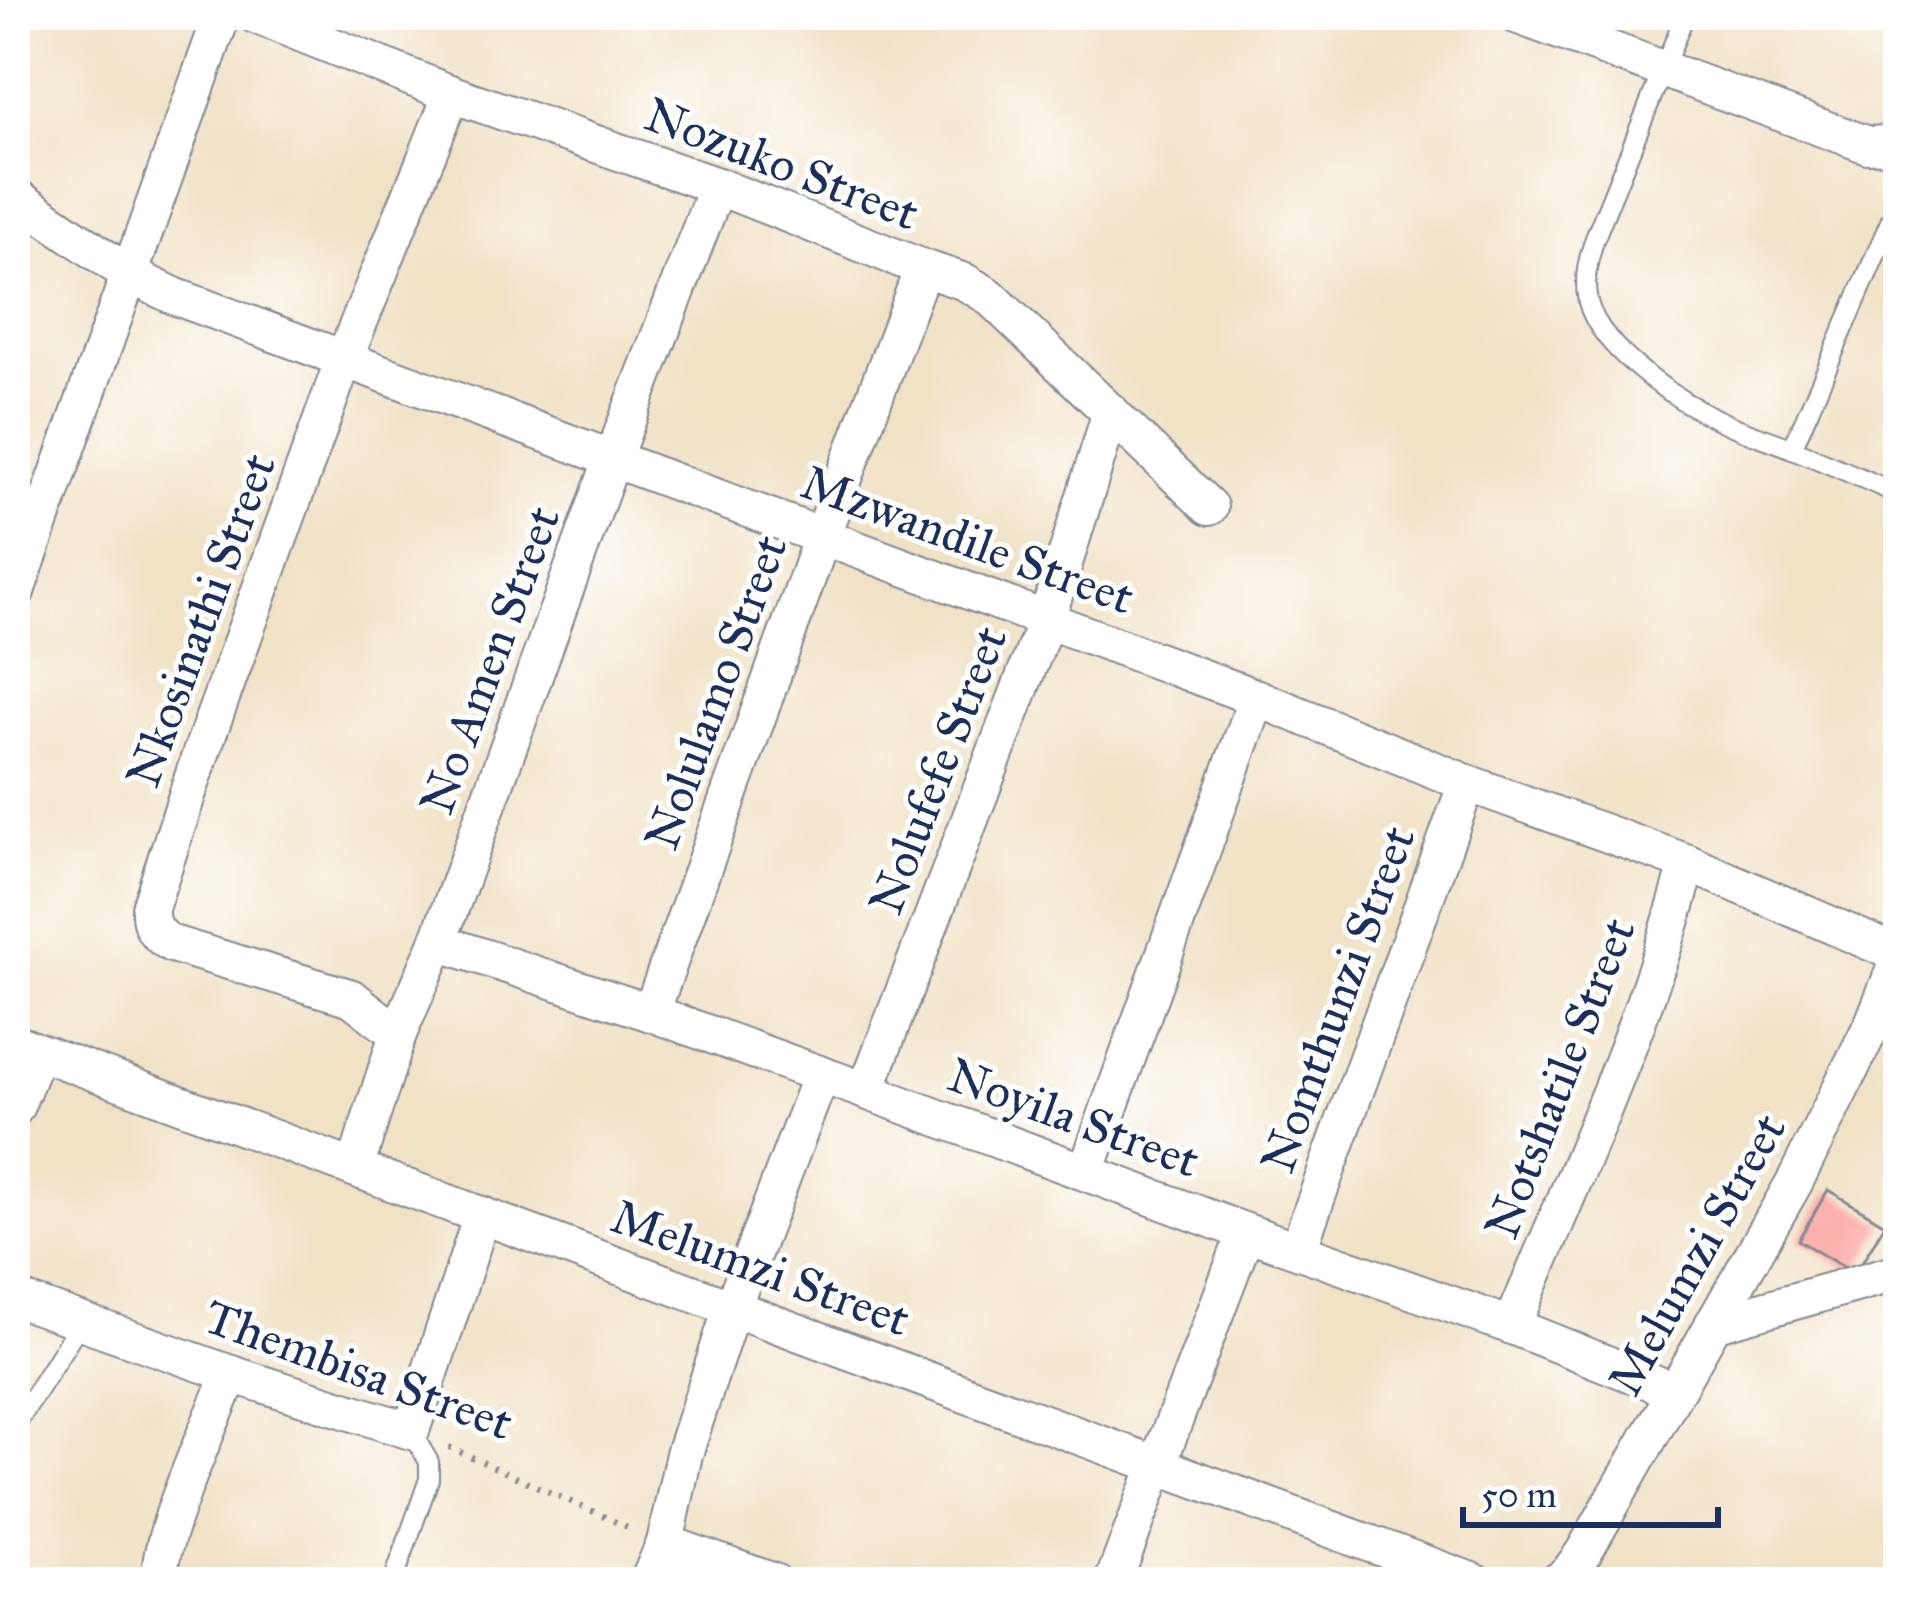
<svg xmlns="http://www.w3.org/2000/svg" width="1913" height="1597" viewBox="0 0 1913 1597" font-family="'IM FELL Great Primer',serif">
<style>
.building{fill:#fca4a0}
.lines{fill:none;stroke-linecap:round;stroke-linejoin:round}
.service-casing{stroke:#868892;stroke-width:22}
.minor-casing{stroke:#868892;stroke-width:40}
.path{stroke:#868892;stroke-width:6;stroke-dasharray:3 9;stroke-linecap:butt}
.service{stroke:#fff;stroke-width:18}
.minor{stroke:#fff;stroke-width:36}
.labels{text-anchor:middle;stroke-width:10;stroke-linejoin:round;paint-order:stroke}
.street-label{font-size:48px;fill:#1b2f5e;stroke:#fff}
</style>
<rect width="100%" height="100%" fill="#fff"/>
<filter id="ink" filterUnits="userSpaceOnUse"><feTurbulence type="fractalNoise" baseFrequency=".00833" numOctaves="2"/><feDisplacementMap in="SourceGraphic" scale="24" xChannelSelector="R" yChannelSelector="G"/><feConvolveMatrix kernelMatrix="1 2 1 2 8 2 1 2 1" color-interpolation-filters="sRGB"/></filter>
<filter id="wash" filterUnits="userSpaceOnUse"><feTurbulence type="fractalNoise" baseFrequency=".004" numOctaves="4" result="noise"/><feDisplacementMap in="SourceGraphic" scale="48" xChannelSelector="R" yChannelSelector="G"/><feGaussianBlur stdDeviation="2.7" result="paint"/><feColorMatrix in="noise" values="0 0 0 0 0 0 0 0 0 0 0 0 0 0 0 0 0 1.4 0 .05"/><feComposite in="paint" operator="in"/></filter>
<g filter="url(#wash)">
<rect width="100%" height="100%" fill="#f1e2c6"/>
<g id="blocks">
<polygon class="building" points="1828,1190 1885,1224 1855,1274 1798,1240"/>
</g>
</g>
<g filter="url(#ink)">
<use href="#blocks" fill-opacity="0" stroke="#868892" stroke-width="3"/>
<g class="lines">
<g class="service-casing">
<g id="service">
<path d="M1685 15 1595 238C1588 260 1583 278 1588 302 1601 351 1680 403 1725 423 1747 433 1772 440 1795 450 1829 464 1864 479 1898 494"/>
<polyline points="1792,449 1898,203"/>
<polyline points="15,1426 81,1321"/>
<polyline points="393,1582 429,1479 429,1462 411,1431"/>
</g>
</g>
<g class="minor-casing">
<g id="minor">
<polyline points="255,15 452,94 717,186 923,268 965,282 989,296 1209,507"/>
<polyline points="1516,15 1868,145 1888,144 1898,140"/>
<polyline points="15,196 130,275 174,296 1257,698 1467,783 1688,863 1898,954"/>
<polyline points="15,594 222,15"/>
<polyline points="438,942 651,1013 866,1091 1246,1232 1512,1326 1674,1391"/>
<polyline points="651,1013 822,537 923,268"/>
<path d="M398 1034 352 998 172 944C156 935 149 927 150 908L200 756 344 359 452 94"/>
<polyline points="15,1043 1474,1582"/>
<polyline points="866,1091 1047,618 1111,412"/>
<polyline points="15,1108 38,1052"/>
<polyline points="355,1168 398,1034 438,942 612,460 717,186"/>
<polyline points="1086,1172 1257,698"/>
<polyline points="1298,1249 1467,783"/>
<polyline points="15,1298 231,1374 411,1431 482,1215"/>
<polyline points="1713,1324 1898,1272"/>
<path d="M1512 1326C1575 1174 1646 1023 1688 863"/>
<polyline points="665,1543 774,1582"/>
<path d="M161 1582C152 1548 215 1413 231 1374"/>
<polyline points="648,1582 665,1543 684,1454 732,1308 821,1075"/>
<polyline points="1113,1582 1246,1232"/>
<polyline points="1557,1582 1568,1574 1584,1552 1795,1181 1874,1021 1898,961"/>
</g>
</g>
<polyline class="path" points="449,1447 634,1530"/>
<use href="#service" class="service"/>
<use href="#minor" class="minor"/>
</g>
</g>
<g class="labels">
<g class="street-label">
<text transform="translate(782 163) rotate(21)" y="17">Nozuko Street</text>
<text transform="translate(968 539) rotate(20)" y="17">Mzwandile Street</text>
<text transform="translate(200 620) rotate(-70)" y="17">Nkosinathi Street</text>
<text transform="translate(489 660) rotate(-70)" y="17">No Amen Street</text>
<text transform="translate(715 692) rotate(-70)" y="17">Nolulamo Street</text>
<text transform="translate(937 770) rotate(-69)" y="17">Nolufefe Street</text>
<text transform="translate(1337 999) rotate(-70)" y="17">Nomthunzi Street</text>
<text transform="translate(1559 1078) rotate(-69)" y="17">Notshatile Street</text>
<text transform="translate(1074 1117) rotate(20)" y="17">Noyila Street</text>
<text transform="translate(1696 1254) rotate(-61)" y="17">Melumzi Street</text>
<text transform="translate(761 1267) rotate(20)" y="17">Melumzi Street</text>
<text transform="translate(359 1369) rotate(20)" y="17">Thembisa Street</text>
</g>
</g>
<rect width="1913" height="1597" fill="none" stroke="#fff" stroke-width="60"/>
<path d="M1463 1507v18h255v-18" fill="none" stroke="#1b2f5e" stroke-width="6"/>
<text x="1481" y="1507" font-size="36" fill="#1b2f5e" stroke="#ffffff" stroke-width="9" paint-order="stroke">50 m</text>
</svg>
